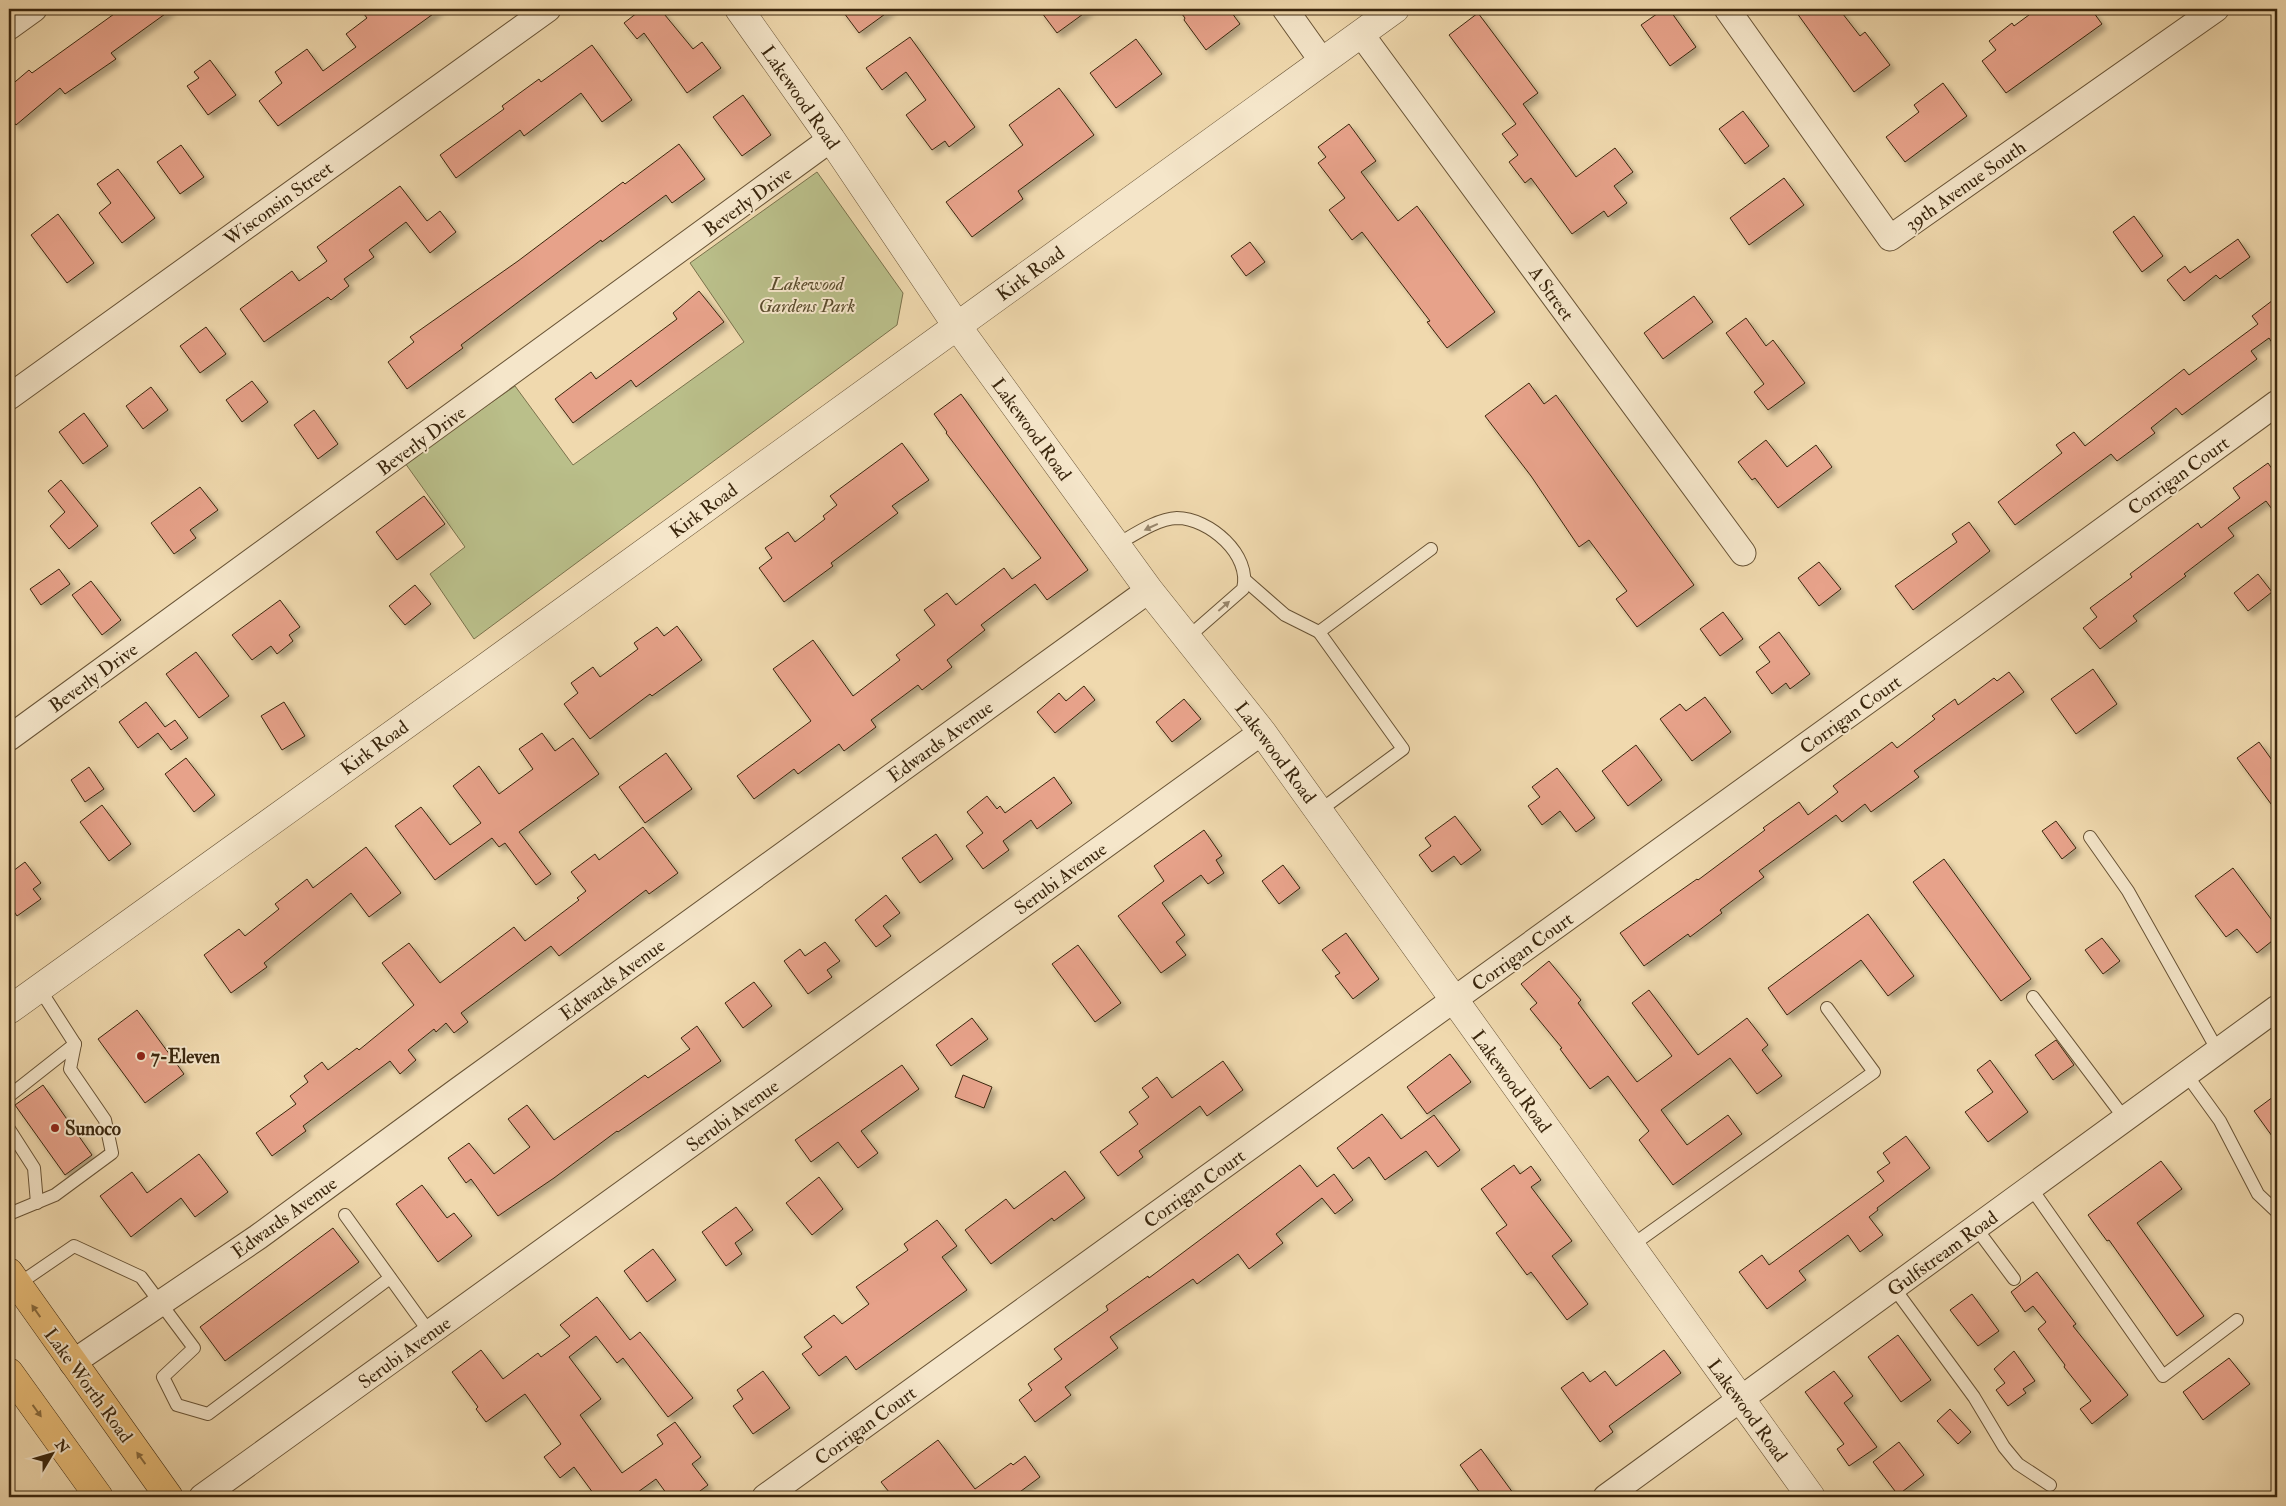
<svg xmlns="http://www.w3.org/2000/svg" width="2286" height="1506" viewBox="0 0 2286 1506" font-family="'IM FELL Double Pica',serif">
<style>
.green{fill:#babf8a;stroke:#7a724c}
.building{fill:#e7a28a;stroke:#3a260d;filter:url(#shadow)}
.lines{fill:none;stroke-linecap:round;stroke-linejoin:round}
.service-casing{stroke:#685335;stroke-width:14}
.minor-casing{stroke:#685335;stroke-width:27}
.tertiary-casing{stroke:#685335;stroke-width:29}
.primary-casing{stroke:#3a260d;stroke-width:29}
.service{stroke:#f5e6ca;stroke-width:12}
.minor{stroke:#f5e6ca;stroke-width:25}
.tertiary{stroke:#f5e6ca;stroke-width:28}
.primary{stroke:#e8bc77;stroke-width:28}
.oneway{fill:#98866c}
.oneway2{fill:#886a3d}
.poi-dot{fill:#8f2418;stroke:#f5e6ca;stroke-width:2}
.labels{text-anchor:middle;stroke-width:4;stroke-linejoin:round;paint-order:stroke}
.street-label{font-size:19px;fill:#3a260d;stroke:#f5e6ca}
.park-label{font-size:19px;font-style:italic;fill:#5a4c2c;stroke:#f5e6ca}
.poi-label{font-size:19px;font-weight:bold;fill:#3a260d;stroke:#f5e6ca;text-anchor:start}
</style>
<defs>
<filter id="shadow"><feDropShadow dx="4.5" dy="4.5" stdDeviation="2.5" flood-color="#0004"/></filter>
</defs>
<rect width="100%" height="100%" fill="#f0d9ae"/>
<filter id="stains"><feTurbulence type="fractalNoise" baseFrequency=".004" numOctaves="4"/><feColorMatrix values="0 0 0 0 .2 0 0 0 0 .09 0 0 0 0 .02 0 0 0 .5 -.17"/></filter>
<radialGradient id="worn" r=".72"><stop offset=".6" stop-color="#630" stop-opacity="0"/><stop offset="1" stop-color="#630" stop-opacity=".3"/></radialGradient>
<polygon class="green" points="817,172 903,293 897,325 474,639 430,574 465,547 405,463 515,386 573,465 744,342 690,263"/>
<g class="building">
<polygon points="121,9 172,9 111,53 116,59 65,94 60,88 16,125 9,116 9,87 29,70 32,73"/>
<polygon points="360,9 440,9 278,126 259,101 282,83 275,72 307,49 323,71 356,47 346,34 367,18"/>
<polygon points="642,9 660,9 693,49 702,42 721,68 687,93 644,33 637,39 624,23"/>
<polygon points="841,9 892,9 859,33"/>
<polygon points="1039,9 1090,9 1057,33"/>
<polygon points="1178,9 1229,9 1240,24 1206,50 1184,20 1185,18"/>
<polygon points="1664,9 1669,9 1696,47 1670,66 1641,25"/>
<polygon points="1794,9 1839,9 1860,36 1865,32 1890,65 1854,92"/>
<polygon points="2037,9 2091,9 2102,24 2006,93 1982,61 1996,50 1989,41 2012,23 2014,26"/>
<polygon points="1478,13 1538,93 1523,104 1576,177 1615,148 1633,172 1614,186 1627,203 1608,217 1604,211 1572,234 1531,178 1525,183 1509,162 1518,155 1502,134 1516,124 1449,35"/>
<polygon points="910,37 975,127 949,147 945,141 932,150 906,115 926,100 906,72 882,90 866,68"/>
<polygon points="1136,39 1162,74 1116,108 1090,73"/>
<polygon points="592,45 632,100 602,122 581,93 524,136 520,130 456,178 440,155 504,109 502,106 539,79 541,82"/>
<polygon points="210,60 236,95 208,115 187,86 199,78 194,72"/>
<polygon points="1943,83 1967,116 1905,162 1886,137 1919,112 1914,105"/>
<polygon points="1059,88 1094,135 1018,191 1023,199 972,237 946,202 1023,145 1009,125"/>
<polygon points="743,95 771,135 742,156 713,117"/>
<polygon points="1743,111 1769,146 1745,164 1719,129"/>
<polygon points="1349,124 1376,161 1361,172 1398,221 1417,206 1495,312 1447,348 1427,322 1430,321 1362,232 1352,240 1329,210 1345,198 1318,163 1326,157 1318,147"/>
<polygon points="679,144 705,179 672,203 666,195 602,242 601,240 461,345 463,348 407,389 388,362 414,342 410,337 518,261 623,182 625,184"/>
<polygon points="181,145 204,177 180,194 157,162"/>
<polygon points="118,169 155,218 122,243 99,213 111,203 97,184"/>
<polygon points="1784,178 1804,205 1749,245 1730,218"/>
<polygon points="400,186 427,221 440,211 456,232 430,253 406,222 369,250 374,257 344,279 349,286 331,300 328,297 264,342 240,309 292,271 299,281 327,261 317,247"/>
<polygon points="58,214 94,263 67,283 31,235"/>
<polygon points="2134,216 2163,256 2142,272 2113,232"/>
<polygon points="2238,239 2250,257 2220,279 2216,275 2184,301 2167,280 2185,266 2190,273"/>
<polygon points="1250,242 1265,262 1246,276 1231,256"/>
<polygon points="699,291 724,322 636,387 631,380 573,423 555,399 591,372 596,379 677,319 673,313"/>
<polygon points="1694,296 1713,322 1663,359 1644,333"/>
<polygon points="2277,297 2277,350 2269,338 2251,351 2257,359 2222,385 2182,415 2176,408 2151,428 2155,433 2117,461 2111,454 2015,525 1998,502 2062,453 2056,445 2074,432 2085,446 2184,369 2189,375 2258,324 2252,316"/>
<polygon points="1746,318 1766,346 1773,340 1805,383 1768,410 1754,392 1764,384 1726,333"/>
<polygon points="206,327 226,354 200,373 180,346"/>
<polygon points="252,381 268,402 242,422 226,400"/>
<polygon points="1529,383 1544,404 1556,395 1694,585 1637,627 1616,599 1627,591 1589,540 1579,547 1531,476 1485,416"/>
<polygon points="151,387 168,410 143,429 126,406"/>
<polygon points="961,394 1088,570 1047,600 1035,584 981,625 985,630 947,660 952,667 922,690 918,685 871,720 876,727 844,751 839,744 798,774 794,769 754,799 737,776 811,721 773,669 813,640 853,696 900,660 896,655 935,625 924,610 947,593 956,605 1004,568 1012,579 1041,558 946,433 947,432 934,414"/>
<polygon points="314,410 338,444 318,459 294,425"/>
<polygon points="84,413 108,446 83,464 59,432"/>
<polygon points="1766,440 1787,467 1816,445 1832,467 1778,508 1755,478 1752,480 1738,462"/>
<polygon points="902,443 929,480 892,506 898,513 831,563 833,566 784,602 759,568 772,558 765,548 788,532 795,542 825,519 823,516 837,505 830,496"/>
<polygon points="2268,463 2277,476 2277,516 2266,501 2228,528 2234,536 2184,574 2186,576 2133,616 2137,621 2100,649 2083,628 2097,617 2090,608 2132,577 2130,574 2198,523 2201,528 2240,498 2233,488"/>
<polygon points="61,480 98,526 69,549 50,526 65,512 48,491"/>
<polygon points="200,487 218,510 190,530 196,538 174,554 151,523"/>
<polygon points="424,496 445,524 397,560 376,532"/>
<polygon points="1969,522 1990,551 1913,610 1895,586 1957,542 1952,534"/>
<polygon points="1819,562 1841,589 1819,606 1798,578"/>
<polygon points="59,569 70,584 41,605 30,589"/>
<polygon points="2258,574 2272,592 2248,611 2234,593"/>
<polygon points="91,581 121,620 102,635 72,595"/>
<polygon points="415,585 431,604 405,625 389,606"/>
<polygon points="280,600 300,627 289,635 293,641 277,654 271,646 252,660 232,635"/>
<polygon points="1723,612 1743,639 1720,656 1700,629"/>
<polygon points="677,626 702,660 652,696 650,694 590,739 564,704 578,693 571,683 593,667 600,677 638,649 634,643 657,627 664,636"/>
<polygon points="1779,632 1810,674 1790,689 1786,683 1772,694 1756,672 1770,662 1759,647"/>
<polygon points="196,652 229,696 199,718 166,674"/>
<polygon points="2093,669 2117,704 2076,734 2051,699"/>
<polygon points="2009,672 2024,692 1914,771 1919,777 1871,812 1865,804 1842,822 1836,815 1759,871 1764,877 1720,910 1722,913 1690,937 1688,934 1644,966 1620,933 1697,879 1698,880 1765,830 1763,828 1799,802 1808,815 1838,792 1833,786 1892,742 1897,748 1935,719 1932,716 1955,699 1958,705 1994,678 1997,681"/>
<polygon points="1084,686 1095,700 1055,733 1037,712 1059,693 1066,701"/>
<polygon points="1705,697 1731,732 1692,761 1660,719 1680,704 1686,711"/>
<polygon points="1184,699 1201,719 1172,742 1156,722"/>
<polygon points="146,702 165,727 175,720 188,738 171,750 158,733 138,748 119,722"/>
<polygon points="284,702 305,736 282,750 261,716"/>
<polygon points="542,733 555,751 573,738 599,774 519,832 551,874 536,885 505,843 499,847 492,838 435,880 395,826 421,807 450,845 481,823 453,786 479,766 499,794 533,769 519,749"/>
<polygon points="2259,742 2277,767 2277,812 2237,758"/>
<polygon points="1636,745 1662,780 1628,806 1602,771"/>
<polygon points="666,753 692,789 645,823 619,787"/>
<polygon points="186,758 215,795 194,812 165,774"/>
<polygon points="89,767 104,789 85,802 71,780"/>
<polygon points="1557,768 1595,818 1576,832 1560,811 1542,825 1528,806 1540,797 1532,787"/>
<polygon points="1054,777 1072,803 1037,829 1031,820 1003,841 1009,850 983,869 966,846 983,833 967,812 987,796 997,809 1000,806 1005,813"/>
<polygon points="102,805 131,844 109,861 80,822"/>
<polygon points="1455,816 1481,850 1461,865 1454,856 1432,872 1419,855 1431,846 1425,838"/>
<polygon points="2056,821 2076,848 2062,859 2042,831"/>
<polygon points="643,827 678,873 649,894 646,890 559,956 551,946 461,1013 468,1022 454,1033 446,1023 436,1032 434,1029 408,1050 416,1060 400,1074 390,1061 303,1126 306,1131 272,1156 256,1133 296,1104 290,1096 308,1082 304,1076 322,1062 328,1070 357,1048 359,1050 414,1005 382,963 409,943 440,983 514,927 525,941 579,900 577,898 586,891 571,872 595,854 599,860"/>
<polygon points="1204,830 1222,856 1216,860 1224,873 1208,884 1201,875 1162,903 1185,935 1176,942 1186,955 1161,973 1118,916 1164,881 1154,866"/>
<polygon points="936,834 953,859 920,883 902,858"/>
<polygon points="366,847 401,893 369,917 351,893 264,963 267,967 231,993 204,955 239,929 245,936 279,909 275,904 307,879 313,888"/>
<polygon points="1944,859 2031,979 2001,1001 1913,882"/>
<polygon points="25,862 41,883 33,889 41,899 17,916 9,904 9,874"/>
<polygon points="1283,865 1300,888 1279,904 1262,881"/>
<polygon points="2233,868 2277,927 2277,937 2257,953 2237,929 2226,937 2195,896"/>
<polygon points="886,895 900,913 883,926 891,936 876,947 855,920"/>
<polygon points="1868,914 1914,976 1888,996 1861,960 1787,1015 1768,988"/>
<polygon points="1346,933 1379,979 1353,999 1335,976 1340,973 1322,950"/>
<polygon points="2102,938 2120,961 2103,974 2085,950"/>
<polygon points="825,942 840,961 827,970 832,977 808,994 784,961 800,949 805,956"/>
<polygon points="1078,945 1121,1003 1095,1022 1052,964"/>
<polygon points="1549,961 1581,1000 1578,1003 1637,1082 1672,1056 1632,1003 1649,990 1698,1055 1747,1018 1768,1045 1762,1050 1782,1076 1757,1094 1730,1058 1661,1110 1687,1145 1728,1115 1742,1134 1673,1185 1639,1140 1649,1131 1608,1076 1590,1089 1560,1049 1562,1048 1530,1009 1537,1003 1521,984"/>
<polygon points="754,982 772,1006 743,1028 725,1003"/>
<polygon points="137,1010 184,1074 145,1103 98,1039"/>
<polygon points="972,1018 988,1039 951,1066 936,1045"/>
<polygon points="697,1026 721,1061 618,1132 617,1131 554,1178 498,1216 471,1179 466,1183 448,1158 469,1143 494,1174 530,1147 508,1119 527,1105 554,1140 645,1075 648,1078 690,1049 681,1038"/>
<polygon points="2056,1040 2074,1065 2053,1080 2035,1055"/>
<polygon points="1450,1054 1471,1082 1427,1114 1407,1087"/>
<polygon points="1990,1060 2028,1112 1988,1142 1965,1112 1993,1092 1977,1070"/>
<polygon points="1223,1061 1243,1090 1207,1116 1200,1106 1139,1151 1143,1157 1118,1176 1100,1152 1138,1124 1129,1112 1149,1097 1142,1088 1157,1077 1172,1098"/>
<polygon points="902,1065 919,1089 861,1131 878,1153 858,1168 838,1142 811,1162 795,1140"/>
<polygon points="963,1075 992,1087 984,1108 955,1097"/>
<polygon points="43,1085 92,1155 65,1175 15,1105"/>
<polygon points="2277,1094 2277,1143 2254,1111"/>
<polygon points="1382,1114 1401,1139 1434,1115 1460,1150 1438,1167 1426,1151 1385,1180 1369,1157 1353,1169 1337,1148"/>
<polygon points="1906,1136 1930,1168 1877,1208 1878,1210 1869,1217 1883,1235 1860,1252 1848,1235 1799,1271 1806,1280 1767,1309 1739,1272 1762,1255 1769,1265 1884,1181 1877,1172 1890,1163 1883,1153"/>
<polygon points="199,1154 228,1192 195,1217 181,1198 131,1237 100,1196 132,1172 147,1193"/>
<polygon points="2161,1161 2182,1189 2137,1223 2204,1316 2177,1336 2109,1240 2107,1241 2088,1215"/>
<polygon points="1300,1165 1317,1187 1334,1174 1353,1200 1335,1214 1322,1198 1276,1234 1283,1243 1249,1269 1238,1254 1197,1284 1193,1279 1110,1337 1118,1348 1065,1387 1071,1395 1035,1422 1019,1400 1032,1390 1028,1384 1062,1359 1054,1349 1108,1310 1106,1306 1148,1276 1149,1278"/>
<polygon points="1514,1165 1520,1174 1531,1166 1541,1180 1531,1187 1572,1241 1552,1256 1588,1304 1567,1320 1531,1272 1527,1275 1496,1233 1507,1225 1481,1189"/>
<polygon points="1065,1171 1085,1198 1054,1221 1052,1218 991,1264 965,1230 1006,1199 1014,1209"/>
<polygon points="819,1177 843,1209 812,1235 786,1203"/>
<polygon points="422,1185 447,1218 454,1213 472,1236 438,1262 396,1204"/>
<polygon points="736,1207 753,1230 735,1243 742,1254 726,1266 702,1232"/>
<polygon points="937,1220 957,1246 942,1257 967,1290 856,1370 846,1356 819,1376 802,1354 812,1347 804,1337 834,1315 842,1324 869,1304 856,1287 908,1250 904,1244"/>
<polygon points="333,1228 359,1262 225,1361 200,1327"/>
<polygon points="653,1249 676,1280 647,1302 624,1271"/>
<polygon points="2037,1272 2076,1324 2073,1326 2128,1395 2092,1424 2080,1409 2091,1401 2064,1367 2065,1365 2038,1329 2046,1322 2033,1306 2025,1312 2011,1292"/>
<polygon points="1972,1294 1999,1331 1978,1346 1950,1310"/>
<polygon points="597,1297 630,1340 640,1332 693,1398 668,1417 623,1358 617,1363 596,1336 569,1357 601,1399 580,1415 622,1473 663,1444 657,1435 675,1422 701,1457 692,1464 708,1485 692,1497 669,1497 656,1479 631,1497 596,1497 574,1467 560,1478 544,1457 561,1444 525,1394 486,1422 476,1409 478,1407 452,1372 481,1350 503,1379 538,1353 541,1357 570,1336 560,1325"/>
<polygon points="1898,1335 1931,1380 1901,1402 1868,1357"/>
<polygon points="1664,1350 1681,1373 1609,1426 1613,1432 1600,1442 1561,1388 1583,1372 1590,1382 1605,1371 1616,1386"/>
<polygon points="2014,1351 2035,1381 2023,1389 2026,1393 2008,1406 1996,1390 2005,1383 1994,1369"/>
<polygon points="2229,1358 2250,1384 2203,1420 2183,1392"/>
<polygon points="763,1371 790,1408 753,1434 733,1406 743,1399 737,1390"/>
<polygon points="1834,1371 1853,1396 1844,1403 1877,1447 1849,1466 1837,1449 1844,1444 1805,1392"/>
<polygon points="1950,1409 1971,1432 1958,1444 1937,1421"/>
<polygon points="938,1440 975,1489 1011,1463 1013,1465 1025,1456 1040,1477 1013,1497 893,1497 881,1482"/>
<polygon points="1899,1442 1924,1475 1898,1495 1873,1462"/>
<polygon points="1481,1449 1516,1497 1483,1497 1460,1465"/>
</g>
<g class="lines">
<g class="service-casing">
<g id="service">
<path d="M1116 545C1134 535 1156 519 1177 518 1209 518 1252 555 1243 589L1187 638"/>
<polyline points="1245,580 1285,615 1319,632"/>
<polyline points="1319,811 1403,749 1319,632 1431,549"/>
<polyline points="2090,837 2128,891 2218,1051"/>
<polyline points="2033,997 2125,1119"/>
<polyline points="2186,1074 2220,1121 2258,1194 2277,1212"/>
<polyline points="9,1096 75,1044"/>
<polyline points="9,1129 34,1168 37,1203"/>
<polyline points="2031,1188 2163,1376 2237,1320"/>
<polyline points="9,1214 55,1195 112,1153 105,1120 70,1069 75,1044 39,988"/>
<polyline points="345,1215 430,1333"/>
<polyline points="1976,1228 2014,1279"/>
<polyline points="1631,1246 1874,1072 1827,1008"/>
<polyline points="17,1285 74,1246 141,1277 194,1348 163,1377 177,1405 208,1414 390,1278"/>
<polyline points="1894,1288 1974,1397 2004,1447 2018,1464 2050,1485"/>
</g>
</g>
<g class="minor-casing">
<g id="minor">
<polyline points="1285,9 1322,61"/>
<polyline points="1727,9 1890,238 2216,9"/>
<polyline points="9,27 34,9"/>
<polyline points="1361,34 1743,553"/>
<polyline points="9,397 548,9"/>
<polyline points="9,738 831,139"/>
<polyline points="72,1363 258,1237 457,1091 1149,590"/>
<polyline points="202,1497 1262,732"/>
<polyline points="765,1497 1970,627 2277,403"/>
<polyline points="1606,1497 2277,1008"/>
</g>
</g>
<g class="tertiary-casing">
<g id="tertiary">
<polyline points="739,9 831,139 957,326 1149,590 1262,732 1811,1497"/>
<polyline points="9,1010 482,670 1395,9"/>
</g>
</g>
<g class="primary-casing">
<g id="primary">
<polyline points="9,1272 169,1497"/>
<polyline points="9,1372 99,1497"/>
</g>
</g>
<use href="#service" class="service"/>
<use href="#minor" class="minor"/>
<use href="#tertiary" class="tertiary"/>
<use href="#primary" class="primary"/>
</g>
<defs><path id="oneway-solid" d="M-6-.8H1V-3.2L6.5 0L1 3.2V.8H-6Z" transform="scale(1.25)"/></defs>
<g class="oneway">
<use href="#oneway-solid" transform="translate(1151 527) rotate(155)"/>
<use href="#oneway-solid" transform="translate(1224 606) rotate(-41)"/>
</g>
<g class="oneway2">
<use href="#oneway-solid" transform="translate(36 1311) rotate(-125)"/>
<use href="#oneway-solid" transform="translate(37 1411) rotate(54)"/>
<use href="#oneway-solid" transform="translate(141 1458) rotate(-126)"/>
</g>
<g class="poi-dot">
<circle cx="141" cy="1056" r="5"/>
<circle cx="55" cy="1128" r="5"/>
</g>
<g class="labels">
<g class="street-label">
<text transform="translate(801 97) rotate(55)" y="7">Lakewood Road</text>
<text transform="translate(1965 185) rotate(-35)" y="7">39th Avenue South</text>
<text transform="translate(747 201) rotate(-36)" y="7">Beverly Drive</text>
<text transform="translate(278 203) rotate(-36)" y="7">Wisconsin Street</text>
<text transform="translate(1030 273) rotate(-36)" y="7">Kirk Road</text>
<text transform="translate(1552 293) rotate(54)" y="7">A Street</text>
<text transform="translate(1032 429) rotate(54)" y="7">Lakewood Road</text>
<text transform="translate(421 440) rotate(-36)" y="7">Beverly Drive</text>
<text transform="translate(2178 475) rotate(-36)" y="7">Corrigan Court</text>
<text transform="translate(703 510) rotate(-36)" y="7">Kirk Road</text>
<text transform="translate(93 677) rotate(-36)" y="7">Beverly Drive</text>
<text transform="translate(1850 714) rotate(-36)" y="7">Corrigan Court</text>
<text transform="translate(940 741) rotate(-36)" y="7">Edwards Avenue</text>
<text transform="translate(374 747) rotate(-36)" y="7">Kirk Road</text>
<text transform="translate(1276 752) rotate(53)" y="7">Lakewood Road</text>
<text transform="translate(1060 878) rotate(-36)" y="7">Serubi Avenue</text>
<text transform="translate(1522 951) rotate(-36)" y="7">Corrigan Court</text>
<text transform="translate(612 979) rotate(-36)" y="7">Edwards Avenue</text>
<text transform="translate(1512 1081) rotate(54)" y="7">Lakewood Road</text>
<text transform="translate(732 1115) rotate(-36)" y="7">Serubi Avenue</text>
<text transform="translate(1194 1188) rotate(-36)" y="7">Corrigan Court</text>
<text transform="translate(284 1217) rotate(-36)" y="7">Edwards Avenue</text>
<text transform="translate(1942 1253) rotate(-36)" y="7">Gulfstream Road</text>
<text transform="translate(404 1352) rotate(-36)" y="7">Serubi Avenue</text>
<text transform="translate(89 1385) rotate(54)" y="7">Lake Worth Road</text>
<text transform="translate(1748 1410) rotate(54)" y="7">Lakewood Road</text>
<text transform="translate(865 1425) rotate(-36)" y="7">Corrigan Court</text>
</g>
<g class="park-label">
<text x="807" y="290">Lakewood<tspan x="807" dy="22">Gardens Park</tspan></text>
</g>
<g class="poi-label">
<text x="151" y="1063">7-Eleven</text>
<text x="65" y="1135">Sunoco</text>
</g>
</g>
<rect width="2286" height="1506" fill="none" stroke="#f0d9ae" stroke-width="30"/>
<rect x="10" y="10" width="2266" height="1486" fill="none" stroke="#3a260d" stroke-width="2.5"/>
<rect x="15" y="15" width="2256" height="1476" fill="none" stroke="#3a260d"/>
<g transform="translate(52 1454) rotate(52)" stroke="#f5e6ca" stroke-width="4" paint-order="stroke">
<path d="M0-4L9 19L0 12L-9 19Z" fill="#3a260d"/>
<text y="-8" font-size="14" font-weight="bold" text-anchor="middle" fill="#3a260d">N</text>
</g>
<rect width="100%" height="100%" filter="url(#stains)"/>
<rect width="100%" height="100%" fill="url(#worn)"/>
</svg>
